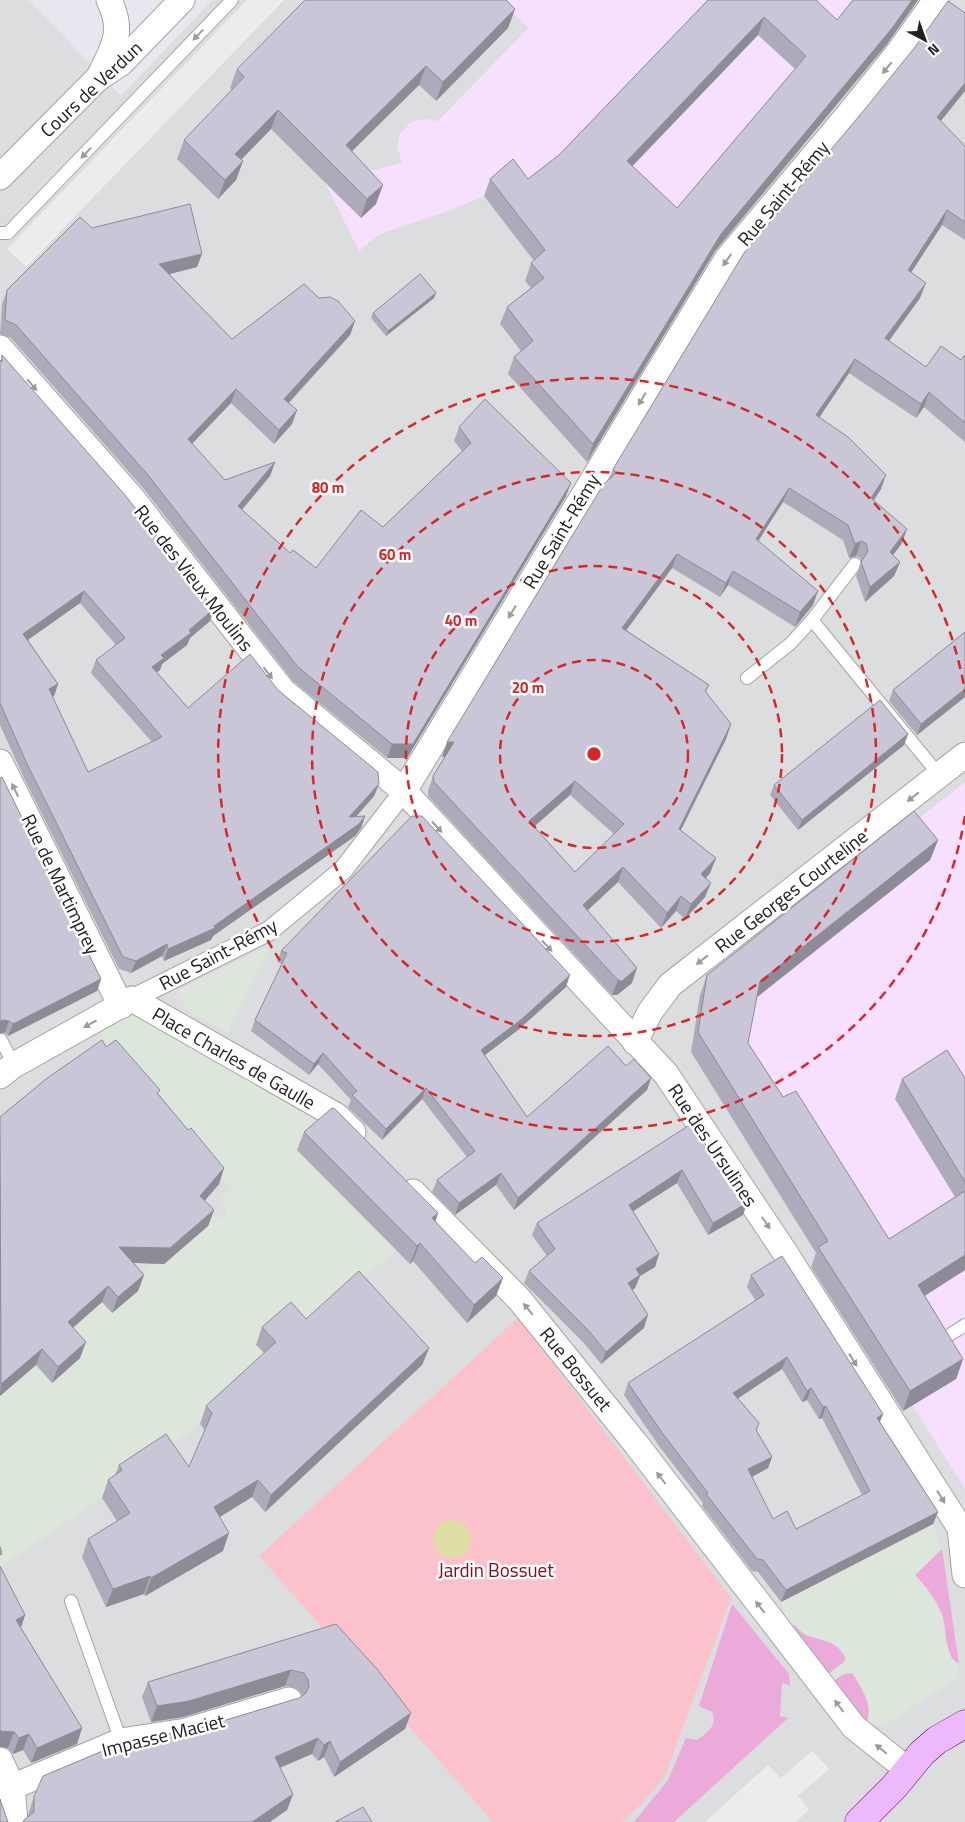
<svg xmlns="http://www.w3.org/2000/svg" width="965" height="1822" viewBox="0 0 965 1822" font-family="'Titillium Web',sans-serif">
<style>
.residential{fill:#dcddde}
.education{fill:#f7e0ff}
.grass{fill:#ecaadb}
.park{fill:#fbc2cb}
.parking{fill:#ececec}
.plaza{fill:#dde6da}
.water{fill:#dfdea5}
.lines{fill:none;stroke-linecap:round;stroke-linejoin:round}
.service-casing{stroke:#a4a4a4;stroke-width:14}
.pedestrian-casing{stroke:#a4a4a4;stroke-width:21}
.minor-casing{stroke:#a4a4a4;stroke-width:27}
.secondary-casing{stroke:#6b017c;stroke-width:29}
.service{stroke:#fff;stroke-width:12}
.pedestrian{stroke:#fff;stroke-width:19}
.minor{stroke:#fff;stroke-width:25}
.secondary{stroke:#eeb8fc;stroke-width:28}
.wall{fill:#adaab9;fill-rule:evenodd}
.shaded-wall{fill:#8d8b96}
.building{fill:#c9c6d7;stroke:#8d8b96;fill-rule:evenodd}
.oneway{fill:#9b9b9b}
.ring{fill:none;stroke:#d62828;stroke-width:2.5;stroke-dasharray:9 6}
.labels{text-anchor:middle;stroke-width:5;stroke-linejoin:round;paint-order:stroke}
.street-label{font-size:19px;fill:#202020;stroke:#fff}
.park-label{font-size:19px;fill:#83081c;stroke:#fff}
.centre{fill:#d62828;stroke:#fff;stroke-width:2.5}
.ring-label{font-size:15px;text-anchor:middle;font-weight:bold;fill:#d62828;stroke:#fff;stroke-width:5;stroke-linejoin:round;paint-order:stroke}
</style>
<rect width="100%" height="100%" fill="#eae6f0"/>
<polygon class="residential" points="0,0 29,0 121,96 212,0 965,0 965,1822 0,1822"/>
<g class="education">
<polygon points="500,0 914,0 711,248 686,299 484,196 446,212 380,234 359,251 325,182 402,163 397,146 400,134 411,122 425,119 438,121 528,28"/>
<polygon points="965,782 965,1489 691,1052 702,988"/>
</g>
<g class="grass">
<path d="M942 1549 959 1664C942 1654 948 1631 942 1614 936 1599 925 1587 915 1575Z"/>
<path d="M732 1604 789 1674 790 1685 782 1683 780 1716 788 1718 674 1822H634L668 1780 686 1738 696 1740C707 1734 718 1725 712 1712L699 1706Z"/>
<polygon points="794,1624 817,1638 836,1645 846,1658 843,1663 826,1676 790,1631"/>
<path d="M849 1672 852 1673C862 1688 874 1706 866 1724L832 1683 837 1678Z"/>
</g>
<polygon class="park" points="518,1318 731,1598 664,1778 641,1804 622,1822 493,1822 259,1556"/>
<g class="parking">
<polygon points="247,0 284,0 26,267 7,249"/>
<polygon points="812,1751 829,1769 798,1796 809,1810 796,1822 705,1822 768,1765 781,1778"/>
</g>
<g class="plaza">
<polygon points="271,945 228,1033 185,1009 178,990"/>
<polygon points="132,999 337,1116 401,1246 269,1360 200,1424 102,1498 0,1567 0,1395 22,1378 29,1357 52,1382 80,1358 62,1337 102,1302 112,1313 132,1283 211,1214 219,1219 227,1212 220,1199 232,1189 223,1179 215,1186 112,1054 96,1021"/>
<polygon points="933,1524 942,1549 915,1575 928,1590 942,1615 945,1637 952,1660 959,1664 959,1675 956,1679 885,1725 873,1726 866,1724 869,1717 869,1707 865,1695 853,1673 842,1674 832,1683 826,1676 843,1663 846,1658 843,1651 830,1642 805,1635 794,1625 790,1630 781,1602"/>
</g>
<circle class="water" cx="452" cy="1539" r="19"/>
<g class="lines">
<g class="service-casing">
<g id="service">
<polyline points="0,233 8,233 232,0"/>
<polyline points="812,620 940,776"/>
<polyline points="747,678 790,644 812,620 855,564"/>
<polyline points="1,1040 14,1065"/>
<polyline points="951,1334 965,1325"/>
<polyline points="71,1601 121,1741"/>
</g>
</g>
<g class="pedestrian-casing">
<polyline id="pedestrian" points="132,999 269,931 343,870 404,791"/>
</g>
<g class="minor-casing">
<g id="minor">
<path d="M99 77C113 47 125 33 109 0"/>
<polyline points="0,177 97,79 121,63 182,0"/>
<polyline points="0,348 132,498 283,691 404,791 666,1074 784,1251 960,1528 965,1575"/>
<polyline points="0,762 121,1006"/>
<polyline points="404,791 727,259 848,115 898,53 936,0"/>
<polyline points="635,1042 650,1012 670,985 965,755"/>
<polyline points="0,1076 14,1065 132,999 337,1116 353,1132"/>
<polyline points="413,1192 519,1299 636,1444 854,1727 908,1770"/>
<polyline points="0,1760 12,1786 15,1822"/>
<polyline points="0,1792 121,1741 186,1731 289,1700"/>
</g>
</g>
<g class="secondary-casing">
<polyline id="secondary" points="859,1822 894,1787 922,1753 937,1740 965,1724"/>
</g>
<use href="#service" class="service"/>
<use href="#pedestrian" class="pedestrian"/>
<use href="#minor" class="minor"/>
<use href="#secondary" class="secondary"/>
</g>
<g class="wall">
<polygon points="507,0 506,1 515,9 508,28 436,101 419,85 352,151 376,204 361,218 271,129 241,160 243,161 236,180 218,199 177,159 184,140 232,90 230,88 237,69"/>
<path d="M708 0 837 20 853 0H918L887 44 715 251 587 462 508 374 514 357 521 351 500 324 507 307 531 288 525 281 531 263 534 261 484 196 490 179H528L559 155ZM758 35 795 69 677 208 632 166Z"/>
<path d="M940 121 965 146V240L942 225 911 272 920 298 889 341 926 367 961 360 965 355V442L924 407 916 418 849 373 819 417 881 489 874 500 902 543 893 555 900 562 894 576 865 602 856 576 861 561 860 558 856 556 849 558 843 540 783 502 758 541 813 605 795 627 728 585 720 597 672 568 626 630 709 685 706 692 731 724 726 739 680 830 716 858 710 873 706 878 705 897 685 919 676 911 661 928 618 882 588 910 632 983 617 995H612L428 796V791L433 776 445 756 442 757 609 479 613 469ZM570 795 614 834 575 872 534 827Z"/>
<polygon points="92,228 197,267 169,274 232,339 319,298 355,321 350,335 289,403 292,424 274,444 231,403 192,444 225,480 275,462 270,476 242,510 290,553 316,568 383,527 462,451 454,441 459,427 566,496 407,758 387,758 293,681 143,488 11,338 0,334 2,304 7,290"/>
<polygon points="436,293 434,298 386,336 371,318 373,313"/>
<path d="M2 355 214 609 210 621 190 638 187 645 162 664 160 670 157 672 188 708 278 690 379 784 374 796 356 817 365 816 361 828 355 836 213 936 211 940 164 961 162 956 131 973 119 969 24 778 0 725V360H1ZM80 603 116 645 96 660 91 673 152 742 88 772 52 696H54L58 684 28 640Z"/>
<polygon points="965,632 965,697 917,735 889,701 893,690"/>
<polygon points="908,734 904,745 798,830 770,795 774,785"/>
<polygon points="0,778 101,979 97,991 8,1036 5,1033 0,1033"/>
<polygon points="938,840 930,860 756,998 748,1043 783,1097 889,1239 955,1197 895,1099 902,1079 965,1078 965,1270 925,1296 963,1359 956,1379 903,1411 811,1267 816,1253 691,1052 700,995 707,975"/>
<polygon points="281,951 566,987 518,1030 485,1055 527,1117 626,1066 651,1078 647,1090 514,1210 496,1185 455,1215 432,1192 437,1180 467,1157 422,1099 382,1140 348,1107 351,1100 318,1064 309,1075 251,1031 255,1020 282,964 277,962"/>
<polygon points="106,1047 160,1090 158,1094 188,1130 224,1168 219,1184 205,1200 214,1210 208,1226 164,1264 134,1263 144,1275 138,1291 112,1313 102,1302 73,1328 80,1358 52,1383 36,1365 0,1396 0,1117"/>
<polygon points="691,1124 747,1203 743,1215 708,1235 677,1183 633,1211 659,1254 655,1267 640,1276 635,1288 632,1290 644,1328 601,1364 583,1342 524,1283 529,1271 547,1256 532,1235 537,1223"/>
<polygon points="304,1132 438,1213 435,1222 496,1296 467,1323 413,1261 410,1264 297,1150"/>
<path d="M751 1275 883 1414 880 1422 938 1512 933 1524 781 1602 758 1572 752 1571 702 1506 703 1503 659 1446 624 1395 628 1383 756 1301 747 1287ZM782 1369 802 1402 807 1400 819 1419 822 1418 862 1495 796 1529 773 1519 752 1477 768 1468 772 1457 757 1431 759 1423 738 1398Z"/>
<polygon points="306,1319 429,1348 422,1365 265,1512 252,1497 220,1517 223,1551 145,1596 144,1594 106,1607 82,1557 88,1539 117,1521 102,1498 108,1480 115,1475 119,1465 189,1467 205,1430 200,1424 206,1406 264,1353 256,1345 262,1327"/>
<polygon points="0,1566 25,1615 21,1628 82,1728 77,1744 31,1763 23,1750 13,1754 8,1748 0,1747"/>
<polygon points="336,1624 405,1729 334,1777 324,1757 318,1761 312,1754 280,1768 293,1794 287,1810 28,1816 29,1812 34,1796 196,1729 299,1698 303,1696 298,1689 285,1686 183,1717 151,1722 142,1697 148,1682"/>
</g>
<g class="shaded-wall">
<polygon points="912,0 918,0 887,44 715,251 587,462 593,444 721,234"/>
<polygon points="515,9 508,28 436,101 443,82"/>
<polygon points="764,17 758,35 621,178 627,161"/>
<polygon points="426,66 419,85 339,164 346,145"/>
<polygon points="965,83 965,91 932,132 937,117"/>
<polygon points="278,110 271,129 228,173 235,154"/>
<polygon points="243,161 236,180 218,199 225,180"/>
<polygon points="383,185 376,204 361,218 367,199"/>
<polygon points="947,210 942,225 903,285 908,270"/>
<polygon points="202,254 197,267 154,278 159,264"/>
<polygon points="926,283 920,298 880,353 885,338"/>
<polygon points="436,293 434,298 386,336 388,331"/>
<polygon points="355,321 350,335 279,413 284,399"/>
<polygon points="855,359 849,373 811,430 816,415"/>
<polygon points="236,389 231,403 183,453 188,439"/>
<polygon points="929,392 924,407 916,418 921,404"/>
<polygon points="297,410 292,424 274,444 279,430"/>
<polygon points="275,462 270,476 233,520 238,506"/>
<polygon points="886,475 881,489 866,512 871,498"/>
<polygon points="571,483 566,496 407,758 387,758 392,744"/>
<polygon points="789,488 783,502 750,554 756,539"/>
<polygon points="907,529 902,543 885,566 890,552"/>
<polygon points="861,541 856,556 849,558 855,544"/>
<polygon points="677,554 672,568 617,643 622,628"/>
<polygon points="900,562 894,576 865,602 870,587"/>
<polygon points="733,571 728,585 720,597 726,583"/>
<polygon points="84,591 80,603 19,646 23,634"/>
<polygon points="818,591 813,605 795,627 800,612"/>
<polygon points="214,609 210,621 190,638 187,645 162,664 160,670 148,679 152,667 161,655"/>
<polygon points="58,684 54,696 45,701 49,689"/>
<polygon points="965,689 965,697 917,735 921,724"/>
<polygon points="731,724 726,739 674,844 679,829"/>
<polygon points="908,734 904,745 798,830 802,820"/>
<polygon points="447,742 454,742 449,756 442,757"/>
<polygon points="575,781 570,795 523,836 529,821"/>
<polygon points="379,784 374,796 345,829 349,817"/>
<polygon points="365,816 361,828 355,836 213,936 211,940 164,961 168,949 214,926"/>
<polygon points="938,840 930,860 752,1001 760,981"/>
<polygon points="716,858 710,873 696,889 701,874"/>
<polygon points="623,867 618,882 578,919 583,905"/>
<polygon points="711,883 705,897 685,919 691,904"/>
<polygon points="681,896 676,911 661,928 667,913"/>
<polygon points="167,944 162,956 131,973 136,961"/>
<polygon points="637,968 632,983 617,995 612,995 618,980"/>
<polygon points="570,975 566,987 518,1030 477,1061 481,1050"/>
<polygon points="101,979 97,991 8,1036 13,1024"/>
<polygon points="2,1020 9,1021 5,1033 0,1033 0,1022"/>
<polygon points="323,1053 318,1064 309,1075 314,1064"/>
<polygon points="651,1078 647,1090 514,1210 518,1198"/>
<polygon points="426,1088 422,1099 382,1140 386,1129"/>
<polygon points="224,1168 219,1184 195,1212 200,1196"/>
<polygon points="682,1170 677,1183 624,1217 629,1205"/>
<polygon points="501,1173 496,1185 455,1215 459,1203"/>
<polygon points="747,1203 743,1215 708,1235 713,1223"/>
<polygon points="214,1210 208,1226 164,1264 113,1262 119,1247"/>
<polygon points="438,1213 432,1232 432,1218"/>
<polygon points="420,1243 413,1261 410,1264 417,1246"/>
<polygon points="659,1254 655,1267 640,1276 635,1288 623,1296 628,1283 636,1269"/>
<polygon points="965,1255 965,1270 911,1304 918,1285"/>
<polygon points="144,1275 138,1291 112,1313 118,1297"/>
<polygon points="503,1278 496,1296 467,1323 474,1305"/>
<polygon points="108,1286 102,1302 62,1337 68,1322"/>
<polygon points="648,1315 644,1328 601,1364 606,1352"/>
<polygon points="86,1342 80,1358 52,1383 58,1367"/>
<polygon points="429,1348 422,1365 265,1512 271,1495"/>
<polygon points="42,1349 36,1365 0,1396 1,1384"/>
<polygon points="787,1357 782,1369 728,1405 733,1393"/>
<polygon points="963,1359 956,1379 903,1411 910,1391"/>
<polygon points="811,1388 807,1400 802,1402 807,1391"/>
<polygon points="826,1406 822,1418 819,1419 823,1407"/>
<polygon points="883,1414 878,1426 877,1418"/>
<polygon points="772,1457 768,1468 744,1481 748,1469"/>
<polygon points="258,1480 252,1497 208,1524 214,1507"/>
<polygon points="938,1512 933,1524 781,1602 786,1590"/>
<polygon points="229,1533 223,1551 145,1596 151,1578"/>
<polygon points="150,1576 144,1594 106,1607 113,1589"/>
<polygon points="25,1615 20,1630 16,1620"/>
<polygon points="291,1670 285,1686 183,1717 151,1722 157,1706"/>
<polygon points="411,1713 405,1729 334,1777 340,1762"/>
<polygon points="82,1728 77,1744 31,1763 37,1748"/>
<polygon points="0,1731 14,1732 8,1748 0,1747"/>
<polygon points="29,1734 23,1750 13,1754 19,1738"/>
<polygon points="318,1738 312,1754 269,1772 275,1757"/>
<polygon points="330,1741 324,1757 318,1761 324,1745"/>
<polygon points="293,1794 287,1810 270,1822 252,1822"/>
</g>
<g class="building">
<polygon points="305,0 506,0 515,9 443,82 426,66 346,145 383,185 367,199 278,110 235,154 243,161 225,180 184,140 244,77 237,69"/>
<path d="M708 0H816L837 20 853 0H912L893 27 721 234 593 444 514 357 533 341 507 307 544 278 531 263 545 250 490 179 513 159 528 179 559 155ZM764 17 806 56 677 208 627 161Z"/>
<path d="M948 1 965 13V83L937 117 965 146V222L947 210 908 270 926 283 885 338 926 367 941 346 961 360 965 355V423L929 392 921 404 855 359 816 415 848 437 886 475 871 498 907 529 890 552 900 562 870 587 861 562 868 551 866 543 861 541 855 544 848 525 789 488 756 539 818 591 800 612 733 571 726 583 677 554 622 628 709 685 705 691 731 724 679 829 716 858 701 874 711 883 691 904 681 896 667 913 623 867 583 905 637 968 622 981 618 980 434 782 433 776 454 742H447L603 485 616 473 613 469 744 253 865 109 915 47ZM575 781 624 824 575 872 529 821Z"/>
<polygon points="190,204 202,254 159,264 232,339 304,284 319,298 330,297 338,301 355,321 284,399 297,410 279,430 236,389 188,439 225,480 275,462 238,506 290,553 293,550 316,568 361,510 383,527 471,443 459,427 485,399 571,483 413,744 392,744 298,667 148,475 16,325 5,320 7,290 80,217 92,228"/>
<polygon points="420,274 436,293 388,331 373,313"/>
<path d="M2 355 125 495 214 609 189 630 191 633 161 655 164 658 152 667 188 708 250 654 278 690 378 772 379 784 349 817 365 816 359 824 214 926 215 928 168 949 167 944 136 961 123 957 28 766 0 703V360L2 362ZM84 591 125 638 96 660 162 737 88 772 49 689 58 684 23 634Z"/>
<polygon points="965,632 965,689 921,724 893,690"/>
<polygon points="880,700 908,734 802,820 774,785"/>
<polygon points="2,777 101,979 13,1024 9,1021 2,1020 0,1022 0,778"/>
<polygon points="914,811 938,840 760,981 748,1043 783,1097 796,1091 889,1239 965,1191 965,1255 918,1285 963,1359 910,1391 818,1247 828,1241 698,1032 707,975"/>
<polygon points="412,816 422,816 570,975 522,1019 481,1050 527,1117 608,1046 626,1066 634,1059 651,1078 518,1198 501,1173 459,1203 437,1180 475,1151 426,1088 386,1129 352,1095 357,1091 323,1053 314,1064 255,1020 287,953 281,951"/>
<polygon points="102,1040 106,1047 116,1040 160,1090 157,1093 188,1130 191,1128 224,1168 200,1196 214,1210 170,1248 119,1247 144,1275 118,1297 108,1286 68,1322 86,1342 58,1367 42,1349 1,1384 0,1117 46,1079"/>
<polygon points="947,1050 965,1078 965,1182 902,1079"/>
<polygon points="332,1108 335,1109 438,1213 432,1218 475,1263 482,1257 503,1278 474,1305 420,1243 417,1246 304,1132"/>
<polygon points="691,1124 747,1203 713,1223 682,1170 629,1205 659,1254 636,1269 640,1275 628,1283 648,1315 606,1352 588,1330 529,1271 555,1249 537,1223"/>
<path d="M782 1256 883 1414 877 1418 938 1512 786 1590 763 1560 757 1559 706 1494 708 1493 663 1434 628 1383 764 1295 751 1275ZM787 1357 807 1391 811 1388 823 1407 826 1406 870 1491 796 1529 787 1511 773 1519 748 1469 772 1457 756 1430 759 1423 733 1393Z"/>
<polygon points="359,1271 429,1348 271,1495 258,1480 214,1507 229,1533 151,1578 150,1576 113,1589 88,1539 130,1513 108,1480 122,1470 119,1465 166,1434 189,1467 212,1413 206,1406 276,1342 262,1327 291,1302 306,1319"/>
<polygon points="0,1547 2,1554 0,1555"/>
<polygon points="0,1566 25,1615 16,1620 82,1728 37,1748 29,1734 19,1738 14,1732 0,1731"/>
<polygon points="336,1624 377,1669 411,1713 340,1762 330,1741 324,1745 318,1738 275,1757 293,1794 252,1822 23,1822 24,1820 34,1812 34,1796 43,1776 124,1742 196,1729 299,1698 305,1694 309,1687 308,1680 304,1673 291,1670 189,1701 157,1706 148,1682"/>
<polygon points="0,1799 8,1822 0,1822"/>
<polygon points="363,1807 372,1822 335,1822"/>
</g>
<defs><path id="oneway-solid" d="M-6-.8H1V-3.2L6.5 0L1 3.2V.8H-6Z" transform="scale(1.25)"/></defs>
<g class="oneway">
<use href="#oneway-solid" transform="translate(198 35) rotate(134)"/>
<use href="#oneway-solid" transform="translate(887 68) rotate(129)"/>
<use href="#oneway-solid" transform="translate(86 153) rotate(134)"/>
<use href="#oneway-solid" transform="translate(727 260) rotate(125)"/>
<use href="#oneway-solid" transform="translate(32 385) rotate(49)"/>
<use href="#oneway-solid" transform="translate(642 399) rotate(121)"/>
<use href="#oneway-solid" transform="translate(512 612) rotate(121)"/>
<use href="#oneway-solid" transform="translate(268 673) rotate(52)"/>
<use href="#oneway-solid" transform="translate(15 790) rotate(-116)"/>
<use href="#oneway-solid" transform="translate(913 797) rotate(142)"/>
<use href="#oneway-solid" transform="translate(437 827) rotate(47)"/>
<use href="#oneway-solid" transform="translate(547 946) rotate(47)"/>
<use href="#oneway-solid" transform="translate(702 960) rotate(142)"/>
<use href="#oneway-solid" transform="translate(90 1024) rotate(151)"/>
<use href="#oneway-solid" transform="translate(766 1223) rotate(56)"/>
<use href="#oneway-solid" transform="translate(528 1309) rotate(-129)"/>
<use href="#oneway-solid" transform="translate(853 1360) rotate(58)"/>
<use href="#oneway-solid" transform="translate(661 1478) rotate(-127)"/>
<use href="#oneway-solid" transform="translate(941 1497) rotate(58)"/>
<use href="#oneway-solid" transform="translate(760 1607) rotate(-127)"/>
<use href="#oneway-solid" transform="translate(839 1706) rotate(-127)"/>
<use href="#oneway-solid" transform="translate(881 1749) rotate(-141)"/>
</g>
<g class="ring">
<circle cx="594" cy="754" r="94"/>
<circle cx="594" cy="754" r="188"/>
<circle cx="594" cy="754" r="282"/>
<path d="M965 816A376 376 0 1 1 965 692"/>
</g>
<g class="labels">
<g class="street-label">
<text transform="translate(91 89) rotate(-43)" y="7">Cours de Verdun</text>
<text transform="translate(783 193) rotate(-50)" y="7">Rue Saint-Rémy</text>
<text transform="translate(561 531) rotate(-59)" y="7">Rue Saint-Rémy</text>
<text transform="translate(194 578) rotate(52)" y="7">Rue des Vieux Moulins</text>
<text transform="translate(61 884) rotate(64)" y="7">Rue de Martimprey</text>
<text transform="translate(791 891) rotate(-38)" y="7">Rue Georges Courteline</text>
<text transform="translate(218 954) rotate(-28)" y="7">Rue Saint-Rémy</text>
<text transform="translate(234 1058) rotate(30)" y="7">Place Charles de Gaulle</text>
<text transform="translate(713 1145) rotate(56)" y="7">Rue des Ursulines</text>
<text transform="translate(576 1369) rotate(51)" y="7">Rue Bossuet</text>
<text transform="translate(163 1735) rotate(-14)" y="7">Impasse Maciet</text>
</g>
<g class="park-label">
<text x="496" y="1577">Jardin Bossuet</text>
</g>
</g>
<circle cx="594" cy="754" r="8" class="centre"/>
<g class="ring-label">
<text x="328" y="493">80 m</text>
<text x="395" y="560">60 m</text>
<text x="461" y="626">40 m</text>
<text x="528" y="693">20 m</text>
</g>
<g transform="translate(925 40) rotate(139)" stroke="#ffffff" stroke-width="4" paint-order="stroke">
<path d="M0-4L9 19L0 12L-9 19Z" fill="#202020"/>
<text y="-8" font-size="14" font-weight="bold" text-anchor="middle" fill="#202020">N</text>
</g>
</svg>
